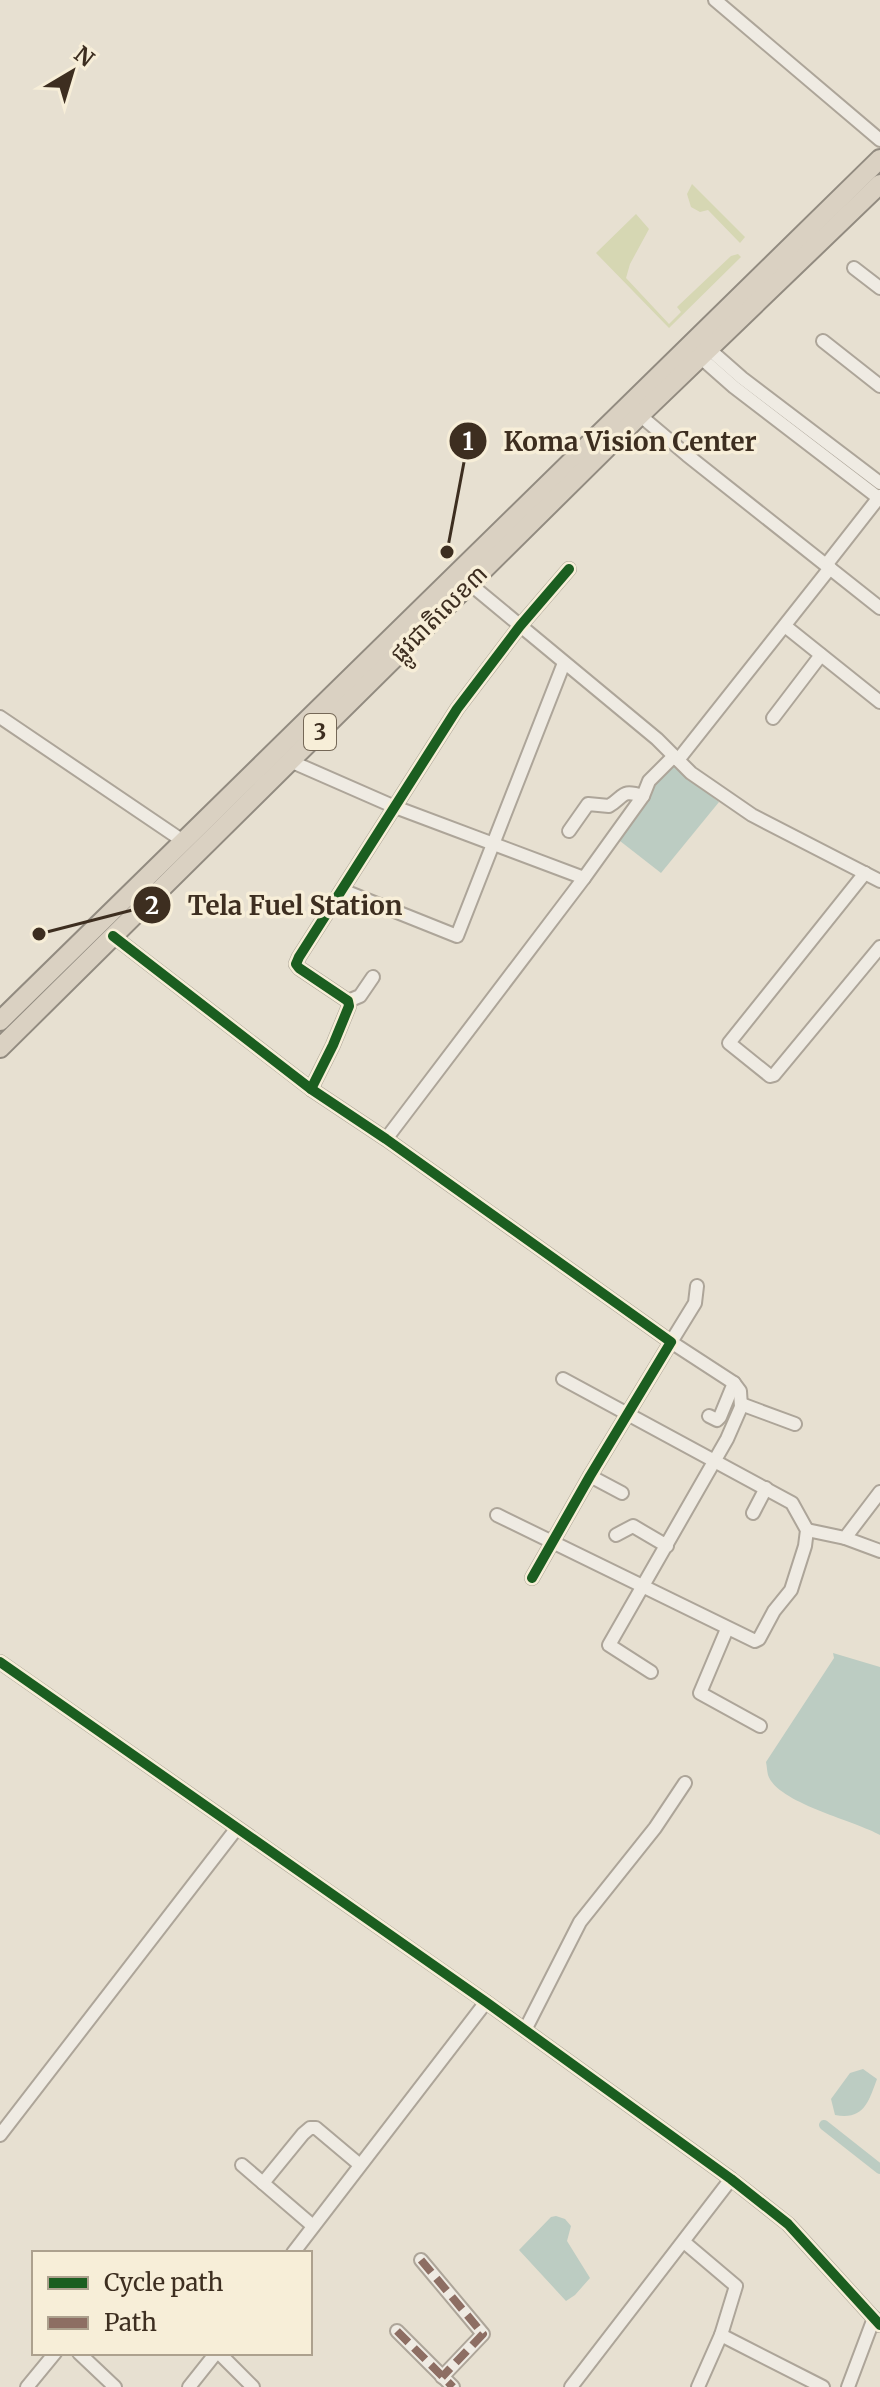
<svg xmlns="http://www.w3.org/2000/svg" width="880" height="2387" viewBox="0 0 880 2387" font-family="Merriweather,'Noto Sans Khmer',serif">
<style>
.green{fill:#d6d7b3}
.water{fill:#bcccc2}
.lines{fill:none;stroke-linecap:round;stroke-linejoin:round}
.canal{stroke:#bcccc2;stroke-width:10}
.minor-casing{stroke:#ada599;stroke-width:16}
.highway-casing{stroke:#928b80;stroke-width:22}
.minor{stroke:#efebe3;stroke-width:12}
.highway{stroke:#dad1c2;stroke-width:18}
.quiet{stroke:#8d6e63;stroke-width:8;stroke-dasharray:16 8;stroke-linecap:butt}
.cycleway-casing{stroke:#f7eed8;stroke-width:15}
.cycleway{stroke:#1b5e20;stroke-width:10}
.labels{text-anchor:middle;stroke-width:7;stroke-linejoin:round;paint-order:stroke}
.shield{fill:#f7eed8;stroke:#756857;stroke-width:2}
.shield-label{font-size:22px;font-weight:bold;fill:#3d2e20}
.street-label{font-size:24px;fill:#3d2e20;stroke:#f7eed8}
.leader{fill:none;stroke:#3d2e20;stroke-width:3}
.callout-dot{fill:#3d2e20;stroke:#f7eed8;stroke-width:3}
.mark-label{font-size:24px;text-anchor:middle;font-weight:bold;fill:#fff}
.callout-label{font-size:26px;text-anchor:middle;font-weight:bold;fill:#3d2e20;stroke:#f7eed8;stroke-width:7;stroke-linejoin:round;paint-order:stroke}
</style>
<rect width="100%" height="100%" fill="#e7e0d1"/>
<g class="green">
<polygon points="692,184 745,237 740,243 708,210 700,212 691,207 687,194"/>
<polygon points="636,214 649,229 630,264 626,278 669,324 681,312 677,307 731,256 738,254 741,257 669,328 596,253"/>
</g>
<g class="water">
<polygon points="673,766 719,802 661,873 620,841 655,784"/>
<path d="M833 1653 880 1667V1835C856 1821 777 1803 768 1775 767 1771 767 1767 766 1762L834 1658Z"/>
<path d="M863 2069 877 2079C868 2103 864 2120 835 2115L831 2099 850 2073Z"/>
<polygon points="556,2216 565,2219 571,2226 567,2241 590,2278 575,2295 566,2301 519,2250 551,2217"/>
</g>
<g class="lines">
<polyline class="canal" points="824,2125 880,2169"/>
<g class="minor-casing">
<g id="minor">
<polyline points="715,0 880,140"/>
<polyline points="854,268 880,288"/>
<polyline points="823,341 880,386"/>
<polyline points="709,349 742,378 880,483"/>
<polyline points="700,357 734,387 880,499"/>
<polyline points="636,412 687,455 880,608"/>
<polyline points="826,565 880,496"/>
<polyline points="470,584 657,739 691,773 752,815 880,881"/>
<polyline points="785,626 880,702"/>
<polyline points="0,717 183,841"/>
<polyline points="773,718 821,655"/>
<polyline points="678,760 830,568"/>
<polyline points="290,761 395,807 584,878 643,796 649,781 674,756"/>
<path d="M569 831 588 804 609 806C625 796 621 789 643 796"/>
<polyline points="865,873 729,1043 770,1076 774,1075 880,947"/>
<polyline points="342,890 457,936 564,663"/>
<polyline points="113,936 311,1089 386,1139 671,1342 590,1476 532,1578"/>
<polyline points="348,1001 360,996 373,977"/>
<polyline points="311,1089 333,1045 349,1006 348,1001 299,968 296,964 299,957 457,709 520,626 569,569"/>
<polyline points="386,1139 584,878"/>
<polyline points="741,1404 795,1424"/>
<polyline points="709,1416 717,1420 720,1417 734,1383"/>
<polyline points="590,1476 622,1493"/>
<polyline points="753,1513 766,1488"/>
<polyline points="497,1515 755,1641 759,1639 774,1611 791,1590 805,1546 807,1530 792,1503 563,1379"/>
<polyline points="807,1530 845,1538 880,1492"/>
<polyline points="616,1535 633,1526 667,1546"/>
<polyline points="845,1538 880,1551"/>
<polyline points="727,1629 700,1693 760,1726"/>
<polyline points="0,1662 486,2002 731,2179 788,2224 880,2325"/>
<polyline points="651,1672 609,1645 727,1439 741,1407 740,1391 734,1383 671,1342 695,1303 697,1286"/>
<polyline points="525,2030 580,1922 655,1828 685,1783"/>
<polyline points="0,2135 237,1828"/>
<polyline points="242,2165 313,2226"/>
<polyline points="263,2183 303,2134 310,2128 316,2128 360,2165"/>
<polyline points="684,2242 736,2286 721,2335 698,2387"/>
<polyline points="293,2253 486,2002"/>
<polyline points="421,2260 483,2334 442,2377"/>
<polyline points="397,2331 453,2387"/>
<polyline points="721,2335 823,2387"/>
<polyline points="79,2353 115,2387"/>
<polyline points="219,2353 253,2387"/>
<polyline points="27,2387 55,2353"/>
<polyline points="189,2387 216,2353"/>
<polyline points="571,2387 731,2179"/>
<polyline points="848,2387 874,2318"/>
</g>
</g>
<g class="highway-casing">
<g id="highway">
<polyline points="0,1021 880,159"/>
<polyline points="0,1048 640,415 880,184"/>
</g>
</g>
<use href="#minor" class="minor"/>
<use href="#highway" class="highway"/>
<g class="quiet">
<polyline points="421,2260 483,2334 442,2377"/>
<polyline points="397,2331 453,2387"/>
</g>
<g class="cycleway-casing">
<g id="cycleway">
<polyline points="113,936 311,1089 386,1139 671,1342 590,1476 532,1578"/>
<polyline points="311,1089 333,1045 349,1006 348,1001 299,968 296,964 299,957 457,709 520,626 569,569"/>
<polyline points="0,1662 486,2002 731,2179 788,2224 880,2325"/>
</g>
</g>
<use href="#cycleway" class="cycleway"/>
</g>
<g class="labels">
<rect class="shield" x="304" y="714" width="32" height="36" rx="6"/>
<g class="shield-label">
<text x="320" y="740">3</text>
</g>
<g class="street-label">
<text transform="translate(439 614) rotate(-45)" y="8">ផ្លូវជាតិលេខ៣</text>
</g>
</g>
<path class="leader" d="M447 552L468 441M39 934L152 905"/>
<g class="callout-dot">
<circle cx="447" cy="552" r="8"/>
<circle cx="39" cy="934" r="8"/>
<circle cx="468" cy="441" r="20"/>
<circle cx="152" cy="905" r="20"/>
</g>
<g class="mark-label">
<text x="468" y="450">1</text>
<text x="152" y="914">2</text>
</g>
<g class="callout-label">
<text x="630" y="451">Koma Vision Center</text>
<text x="295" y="915">Tela Fuel Station</text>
</g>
<rect x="32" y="2251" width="280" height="104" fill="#f7eed8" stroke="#ada18e" stroke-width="2"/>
<rect x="48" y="2277" width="40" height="12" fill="#1b5e20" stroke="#ada18e" stroke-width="2"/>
<text x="104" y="2291" font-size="24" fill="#3d2e20">Cycle path</text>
<rect x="48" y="2317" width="40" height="12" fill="#8d6e63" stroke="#ada18e" stroke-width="2"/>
<text x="104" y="2331" font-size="24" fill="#3d2e20">Path</text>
<g transform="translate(72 72) rotate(38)" stroke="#f7eed8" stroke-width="6" paint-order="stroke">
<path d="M0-6L14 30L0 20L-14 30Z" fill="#3d2e20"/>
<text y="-12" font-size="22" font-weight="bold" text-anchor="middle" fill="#3d2e20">N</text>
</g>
</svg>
